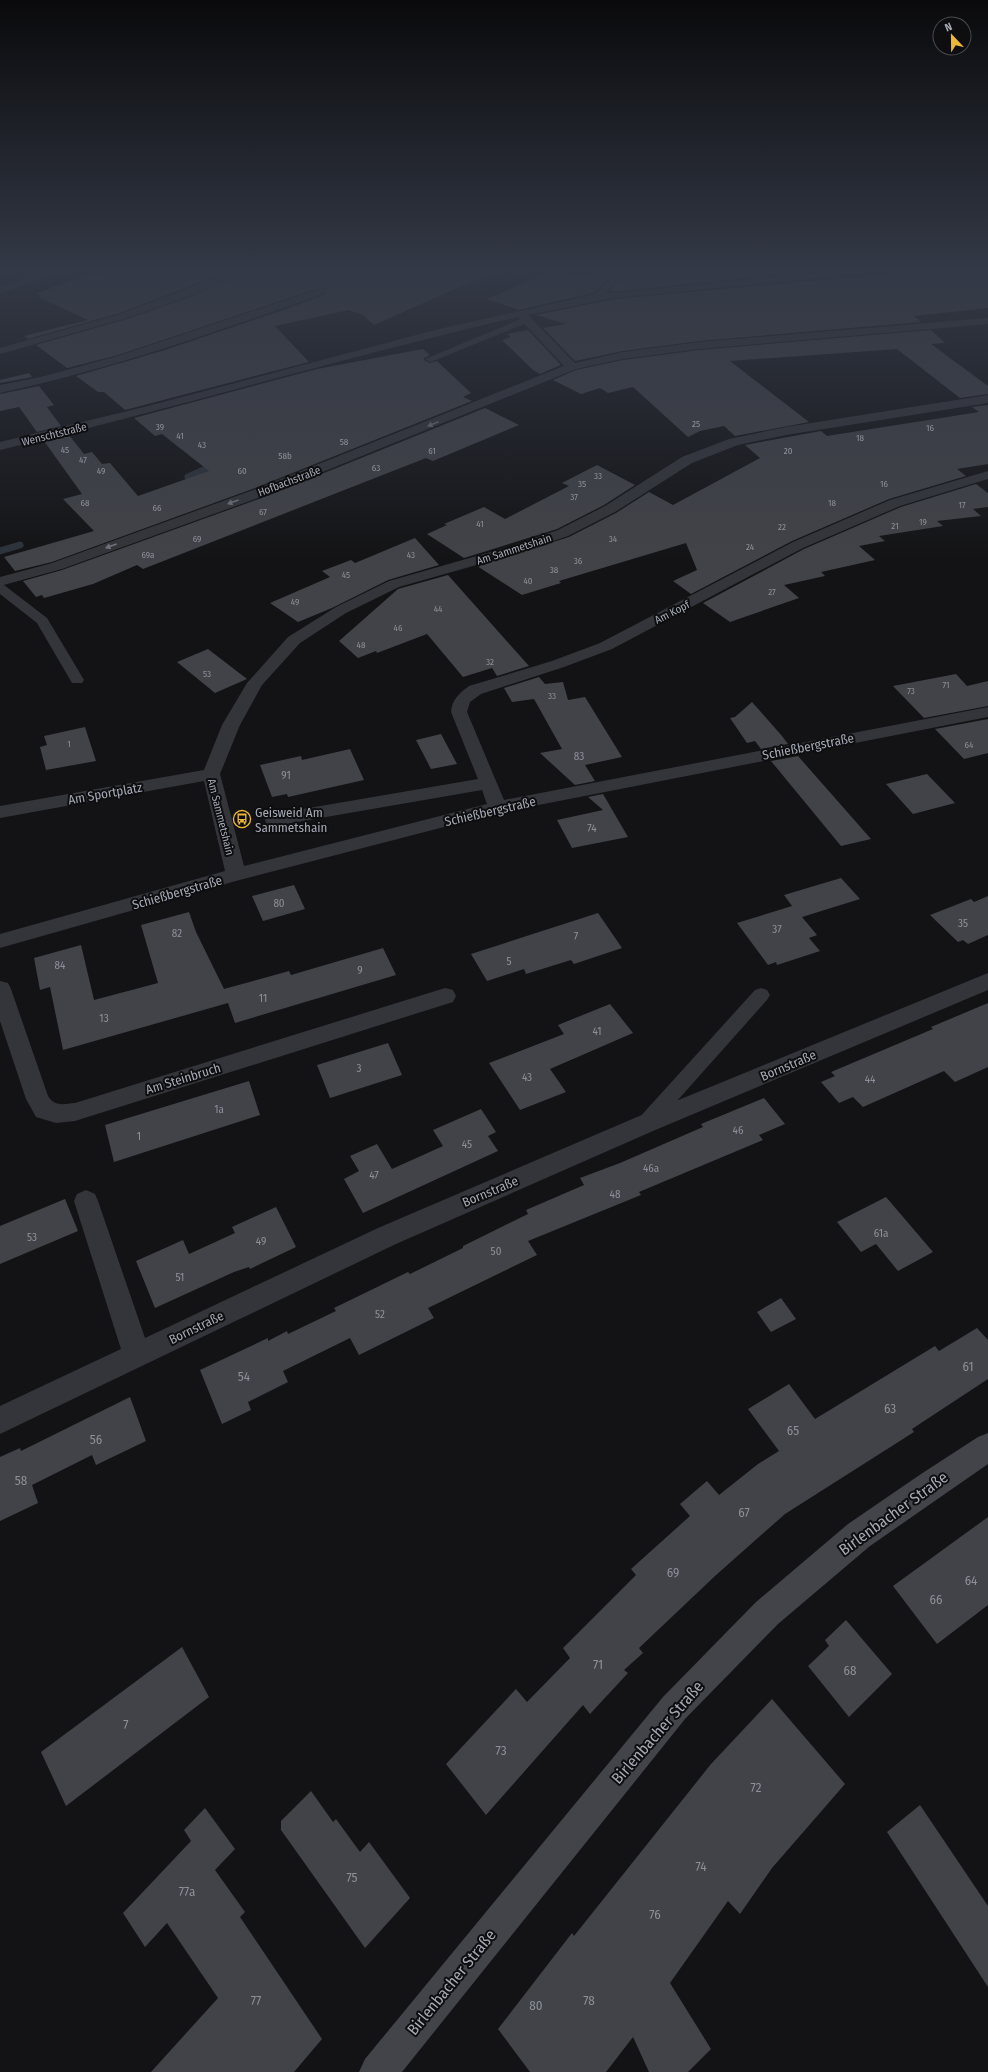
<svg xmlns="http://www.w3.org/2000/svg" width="988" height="2072" viewBox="0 0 988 2072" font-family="'Fira Sans Condensed',sans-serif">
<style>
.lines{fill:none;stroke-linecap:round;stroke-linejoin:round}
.stream-far1{stroke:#2c333a;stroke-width:5.5}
.stream{stroke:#2c333a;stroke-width:7}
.building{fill:#424348}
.lane{fill:#34353a;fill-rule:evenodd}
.street{fill:#34353a;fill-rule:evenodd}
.secondary{fill:#43444a;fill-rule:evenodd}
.oneway{fill:#72757e}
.labels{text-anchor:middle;stroke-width:4;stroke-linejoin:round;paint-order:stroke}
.far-number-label{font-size:9px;fill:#8c909a}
.far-street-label{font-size:11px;fill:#a5a9b5;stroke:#0e0e10}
.number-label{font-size:11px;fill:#8c909a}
.street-label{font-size:13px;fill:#a5a9b5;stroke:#0e0e10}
.poi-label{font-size:13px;fill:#a5a9b5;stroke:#0e0e10;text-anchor:start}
.near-number-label{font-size:13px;fill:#8c909a}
.near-street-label{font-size:16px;fill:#a5a9b5;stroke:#0e0e10}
</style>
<rect width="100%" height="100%" fill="#131315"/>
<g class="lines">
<polyline class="stream-far1" points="204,470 219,463"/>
<g class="stream">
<polyline points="188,477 206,469"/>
<polyline points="0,551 20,545"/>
</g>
</g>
<g class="building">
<polygon points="123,271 229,271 120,313 28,339 24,336 88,320 38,297 41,296 36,294 88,274 102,274 107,272 115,274"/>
<polygon points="250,271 495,271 374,325 363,315 349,310 275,326 309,362 125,410 104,392 98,392 76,376 165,350 286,309 326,294 327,288 322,287 118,355 67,368 36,345 127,319 188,298"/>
<polygon points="552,271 561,271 584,278 597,272 614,275 608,278 593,293 519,310 487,299"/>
<polygon points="651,271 811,271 609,292 616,284 638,273"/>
<polygon points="921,271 988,271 988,308 914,316 921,322 699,341 623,351 575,361 543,328 566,324 536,315 614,299"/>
<polygon points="528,330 561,365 540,374 533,370 502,340 511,337 507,334"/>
<polygon points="931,330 945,343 931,344 988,386 988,394 960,398 897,349 730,361 809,422 735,436 724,426 700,431 688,437 633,387 608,393 600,388 581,394 553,380 576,370 623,360 699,350"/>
<polygon points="423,349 430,355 424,358 424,360 430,363 437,361 471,393 463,397 472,401 255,488 52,562 15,571 4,557 94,531 63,499 82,494 44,441 69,435 84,454 92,452 102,464 110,463 138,496 209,471 162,434 155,436 134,418 317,369"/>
<polygon points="29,373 32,377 0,383 0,380"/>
<polygon points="39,386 54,405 47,407 61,426 37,432 19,407 0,411 0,394"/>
<polygon points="988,405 988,464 957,469 966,476 889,499 792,541 691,594 673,581 697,570 686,543 559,581 561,583 522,595 477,566 569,537 616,513 649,492 673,505 760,458 745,445 821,431 827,436 979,412 972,407"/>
<polygon points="485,408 519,425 433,461 426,458 143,569 137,565 93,584 44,598 42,595 36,597 23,581 62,570 267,496"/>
<polygon points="597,465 635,485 604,505 557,529 464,558 427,534 447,525 444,524 484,507 505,519 569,486 562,483"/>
<polygon points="976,484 988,493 988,507 973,509 981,516 937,521 943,526 879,536 885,541 859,546 875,560 821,572 825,576 784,585 799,598 730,622 703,603 804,549 901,507"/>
<polygon points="415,538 439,565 388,580 332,608 298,622 270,603 330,577 322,571 351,560 355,563"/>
<polygon points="448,575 529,666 497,676 492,668 463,677 427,634 377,653 376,651 358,658 339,641 398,589"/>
<polygon points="208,649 247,679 215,693 177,662"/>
<polygon points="956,674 967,686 988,681 988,706 924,718 893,686"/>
<polygon points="539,677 545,684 563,682 568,700 585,697 622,757 585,765 595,781 575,785 540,753 562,749 534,699 512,702 504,688"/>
<polygon points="752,702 782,736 788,744 761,749 755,741 747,743 730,718 735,717"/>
<polygon points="988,719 988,753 964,759 935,729"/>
<polygon points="85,727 96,761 46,770 40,747 47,745 44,736"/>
<polygon points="441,734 457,764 431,769 416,740"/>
<polygon points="350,749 364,780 288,797 287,794 272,797 260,765 301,756 302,760"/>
<polygon points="798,756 871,839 841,846 771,761"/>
<polygon points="927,774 955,803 913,814 886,784"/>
<polygon points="603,794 628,837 572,848 557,820 603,810 588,797"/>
<polygon points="841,878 860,899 802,917 817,935 809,938 820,951 777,965 776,962 768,965 737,923 792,906 784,895"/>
<polygon points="294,885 305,909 263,921 252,896"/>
<polygon points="988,896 988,935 968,944 963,940 958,942 930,915 971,899 974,902"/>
<polygon points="189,912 196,932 224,989 289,971 291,975 383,948 396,975 235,1023 228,1003 63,1050 50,987 40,990 34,958 81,945 94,1000 158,983 141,925"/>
<polygon points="598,913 622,948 574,964 571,960 526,974 524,969 487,981 471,954"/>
<polygon points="988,1003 988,1067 955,1082 944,1071 863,1107 853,1097 839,1103 821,1082 835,1076 831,1072 933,1029 931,1027"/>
<polygon points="610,1004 633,1033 550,1069 566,1092 520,1110 489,1063 564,1034 558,1025"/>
<polygon points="388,1043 402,1075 330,1098 317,1065"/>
<polygon points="249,1081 260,1115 114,1162 105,1125"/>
<polygon points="764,1098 785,1124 759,1135 763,1140 639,1192 641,1195 528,1241 537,1255 428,1308 434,1318 359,1355 350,1338 283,1371 288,1382 248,1402 251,1410 222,1424 200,1370 268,1338 268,1341 287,1331 288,1334 336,1311 334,1308 408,1272 410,1274 463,1248 463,1246 528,1214 526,1210 584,1185 580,1178 620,1163 703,1127 701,1124"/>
<polygon points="481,1109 496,1132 488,1136 498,1151 363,1213 344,1179 359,1171 350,1156 377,1144 392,1169 443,1146 433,1130"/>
<polygon points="886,1197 933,1252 898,1271 876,1244 861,1252 837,1222"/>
<polygon points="65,1199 78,1231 0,1264 0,1226"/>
<polygon points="276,1207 296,1247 250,1269 249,1267 234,1272 155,1308 136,1261 183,1240 189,1254 235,1233 232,1227"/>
<polygon points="781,1298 796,1319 771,1332 757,1312"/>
<polygon points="977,1328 988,1340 988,1379 912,1429 914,1432 785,1514 715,1576 639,1648 643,1653 624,1670 628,1673 590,1714 583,1705 486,1815 446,1764 516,1689 527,1702 570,1658 563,1648 636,1575 631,1569 690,1516 680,1504 707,1481 719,1495 758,1464 779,1451 748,1409 789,1384 815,1419 935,1346 939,1351"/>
<polygon points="130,1397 146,1441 96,1465 92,1455 32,1485 38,1503 0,1521 0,1457 20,1448 21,1451"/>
<polygon points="988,1517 988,1605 937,1644 893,1586"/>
<polygon points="846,1620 892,1674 849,1717 808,1666 829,1646 825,1640"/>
<polygon points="182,1647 209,1697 66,1806 41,1752"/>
<polygon points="772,1699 845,1784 772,1868 740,1914 728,1901 670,1983 711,2049 688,2072 649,2072 633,2037 606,2072 530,2072 498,2029 572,1933 574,1936 711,1764"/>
<polygon points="311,1791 333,1822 336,1819 360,1852 369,1842 410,1898 365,1948 281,1830 281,1821"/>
<polygon points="920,1805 988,1906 988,1987 887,1832"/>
<polygon points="205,1808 235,1849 215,1870 245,1912 240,1917 322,2039 294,2072 151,2072 218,1998 167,1923 145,1947 123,1913 191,1841 184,1830"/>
</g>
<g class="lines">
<g class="lane">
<polygon points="626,271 638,271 615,283 599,300 593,300 593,296 609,279"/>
<polygon points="526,317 530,320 529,322 433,361 430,362 425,359"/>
<polygon points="0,584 4,585 47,618 84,680 82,683 72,683 37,623 0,594"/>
<polygon points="761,988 767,990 770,995 767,1000 652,1129 645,1132 638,1129 635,1124 638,1119 755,990"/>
</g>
<g class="street">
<polygon points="46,271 62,271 0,294 0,287"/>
<polygon points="234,271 249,271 188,297 127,318 0,354 0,348 120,314"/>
<path d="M830 271H866L861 274 614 298 528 315 575 363 623 352 699 342 988 318V324L699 349 623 359 576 369 266 495 62 569 0 586V577L52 563 256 489 564 366 518 317C344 357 173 409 0 450V442L144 407 439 329 592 295Z"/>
<path d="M322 288 326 289 327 291 326 293C218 331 112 369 0 393V385L41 377 118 356Z"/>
<path d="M988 395V403L786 435 738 445 692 463 615 512 568 536 522 552 399 587 346 613 300 643 262 685 240 725 220 774 244 866 487 804 482 790 274 826 267 824 265 820 267 816 274 814 478 779 451 712C452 700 459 693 469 686L552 661 600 643 793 542 890 500 988 471V479L900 506 803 548 612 649 564 667 481 694 470 702 467 712 504 800 988 707V717L498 813 236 881 0 948V934L225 871 204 781 0 818V806L204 770 222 725 247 683 288 637 336 607 389 581 512 546 558 530 605 506 682 457 729 439 786 427Z"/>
<polygon points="988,973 988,990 653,1131 396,1244 0,1434 0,1406 121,1349 74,1201 77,1194 86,1190 95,1194 98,1201 145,1338 378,1228 637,1117"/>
<path d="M0 981 8 983 11 989 48 1096C55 1107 63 1104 75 1103L445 988 453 990 456 996 453 1002 75 1121 56 1123 36 1117 26 1099 0 1021Z"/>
</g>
<polygon class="secondary" points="988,1433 988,1464 870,1546 778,1624 685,1719 402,2072 359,2072 365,2059 663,1697 756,1602 848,1524 921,1474 978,1437"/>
</g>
<defs><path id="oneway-solid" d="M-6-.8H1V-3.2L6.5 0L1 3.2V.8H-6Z"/></defs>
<g class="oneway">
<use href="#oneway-solid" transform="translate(433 424) rotate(158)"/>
<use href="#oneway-solid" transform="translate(233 502) rotate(160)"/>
<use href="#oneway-solid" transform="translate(111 546) rotate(160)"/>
</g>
<linearGradient id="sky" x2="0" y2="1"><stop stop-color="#0a0a0c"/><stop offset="0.48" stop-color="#333946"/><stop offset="1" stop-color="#333946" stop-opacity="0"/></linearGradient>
<rect width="988" height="562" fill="url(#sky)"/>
<defs>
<g id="bus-ring" transform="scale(0.9)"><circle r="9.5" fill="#0e0e10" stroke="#eab736" stroke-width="1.5"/><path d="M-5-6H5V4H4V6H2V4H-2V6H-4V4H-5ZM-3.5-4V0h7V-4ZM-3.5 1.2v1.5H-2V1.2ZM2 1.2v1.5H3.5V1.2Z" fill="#eab736"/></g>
</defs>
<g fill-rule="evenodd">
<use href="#bus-ring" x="242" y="819"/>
</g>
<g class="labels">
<g class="far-number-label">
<text x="696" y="427">25</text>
<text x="160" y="430">39</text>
<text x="930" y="431">16</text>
<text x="180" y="439">41</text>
<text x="860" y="441">18</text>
<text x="344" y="445">58</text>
<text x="202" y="448">43</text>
<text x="65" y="453">45</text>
<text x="432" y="454">61</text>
<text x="788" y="454">20</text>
<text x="285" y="459">58b</text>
<text x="83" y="463">47</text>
<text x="376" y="471">63</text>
<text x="101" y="474">49</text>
<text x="242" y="474">60</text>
<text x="598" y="479">33</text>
<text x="582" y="487">35</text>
<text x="884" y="487">16</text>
<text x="574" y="500">37</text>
<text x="85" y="506">68</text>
<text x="832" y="506">18</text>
<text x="962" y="508">17</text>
<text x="157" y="511">66</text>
<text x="263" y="515">67</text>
<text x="923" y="525">19</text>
<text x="480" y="527">41</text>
<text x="895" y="529">21</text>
<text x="782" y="530">22</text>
<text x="197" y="542">69</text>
<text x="613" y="542">34</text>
<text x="750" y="550">24</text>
<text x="148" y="558">69a</text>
<text x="411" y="558">43</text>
<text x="578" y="564">36</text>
<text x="554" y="573">38</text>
<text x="346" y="578">45</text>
<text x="528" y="584">40</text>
<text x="772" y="595">27</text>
<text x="295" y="605">49</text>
<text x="438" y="612">44</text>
<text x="398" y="631">46</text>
<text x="361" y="648">48</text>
<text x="490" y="665">32</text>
<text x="207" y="677">53</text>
<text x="946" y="688">71</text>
<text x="911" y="694">73</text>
<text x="552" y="699">33</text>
<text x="69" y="747">1</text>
<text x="969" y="748">64</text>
</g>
<g class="far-street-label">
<text transform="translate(54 434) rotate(-14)" y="4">Wenschtstraße</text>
<text transform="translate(289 481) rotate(-21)" y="4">Hofbachstraße</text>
<text transform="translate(514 549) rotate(-18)" y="4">Am Sammetshain</text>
<text transform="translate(672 612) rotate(-27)" y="4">Am Kopf</text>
<text transform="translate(221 817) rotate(76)" y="4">Am Sammetshain</text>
</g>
<g class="number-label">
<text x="579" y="760">83</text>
<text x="286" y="779">91</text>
<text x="592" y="832">74</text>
<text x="279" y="907">80</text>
<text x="963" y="927">35</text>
<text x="777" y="933">37</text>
<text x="177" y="937">82</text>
<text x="576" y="940">7</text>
<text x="509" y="965">5</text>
<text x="60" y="969">84</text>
<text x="360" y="974">9</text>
<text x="263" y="1002">11</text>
<text x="104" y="1022">13</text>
<text x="597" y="1035">41</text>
<text x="359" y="1072">3</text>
<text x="527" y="1081">43</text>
<text x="870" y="1083">44</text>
<text x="219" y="1113">1a</text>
<text x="738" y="1134">46</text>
<text x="139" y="1140">1</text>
<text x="467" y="1148">45</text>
<text x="651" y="1172">46a</text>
<text x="374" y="1179">47</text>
<text x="615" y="1198">48</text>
<text x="881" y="1237">61a</text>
<text x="32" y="1241">53</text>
<text x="261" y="1245">49</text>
<text x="496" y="1255">50</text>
<text x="180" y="1281">51</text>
<text x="380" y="1318">52</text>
</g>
<g class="street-label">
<text transform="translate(808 746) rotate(-11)" y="5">Schießbergstraße</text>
<text transform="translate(105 793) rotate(-10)" y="5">Am Sportplatz</text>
<text transform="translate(490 811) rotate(-13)" y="5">Schießbergstraße</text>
<text transform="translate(177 892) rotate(-16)" y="5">Schießbergstraße</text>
<text transform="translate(788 1065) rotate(-23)" y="5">Bornstraße</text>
<text transform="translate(183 1078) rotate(-17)" y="5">Am Steinbruch</text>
<text transform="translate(490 1191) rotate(-23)" y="5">Bornstraße</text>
<text transform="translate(196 1327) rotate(-26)" y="5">Bornstraße</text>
</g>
<g class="poi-label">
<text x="255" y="817">Geisweid Am<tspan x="255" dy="15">Sammetshain</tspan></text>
</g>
<g class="near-number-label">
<text x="968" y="1371">61</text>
<text x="244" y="1381">54</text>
<text x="890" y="1413">63</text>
<text x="793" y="1435">65</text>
<text x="96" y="1444">56</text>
<text x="21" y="1485">58</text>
<text x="744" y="1517">67</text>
<text x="673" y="1577">69</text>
<text x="971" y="1585">64</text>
<text x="936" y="1604">66</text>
<text x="598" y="1669">71</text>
<text x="850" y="1675">68</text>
<text x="126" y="1729">7</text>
<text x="501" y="1755">73</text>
<text x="756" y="1792">72</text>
<text x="701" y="1871">74</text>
<text x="352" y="1882">75</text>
<text x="187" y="1896">77a</text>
<text x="655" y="1919">76</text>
<text x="256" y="2005">77</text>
<text x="589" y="2005">78</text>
<text x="536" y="2010">80</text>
</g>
<g class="near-street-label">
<text transform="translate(893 1513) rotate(-36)" y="6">Birlenbacher Straße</text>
<text transform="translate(657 1732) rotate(-49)" y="6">Birlenbacher Straße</text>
<text transform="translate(451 1982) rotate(-51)" y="6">Birlenbacher Straße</text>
</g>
</g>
<g transform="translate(952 36) rotate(338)"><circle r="19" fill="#0e0e10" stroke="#4a4c52"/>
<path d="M0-3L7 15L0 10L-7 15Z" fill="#eab736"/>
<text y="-6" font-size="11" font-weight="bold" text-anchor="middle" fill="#a5a9b5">N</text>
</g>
</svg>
